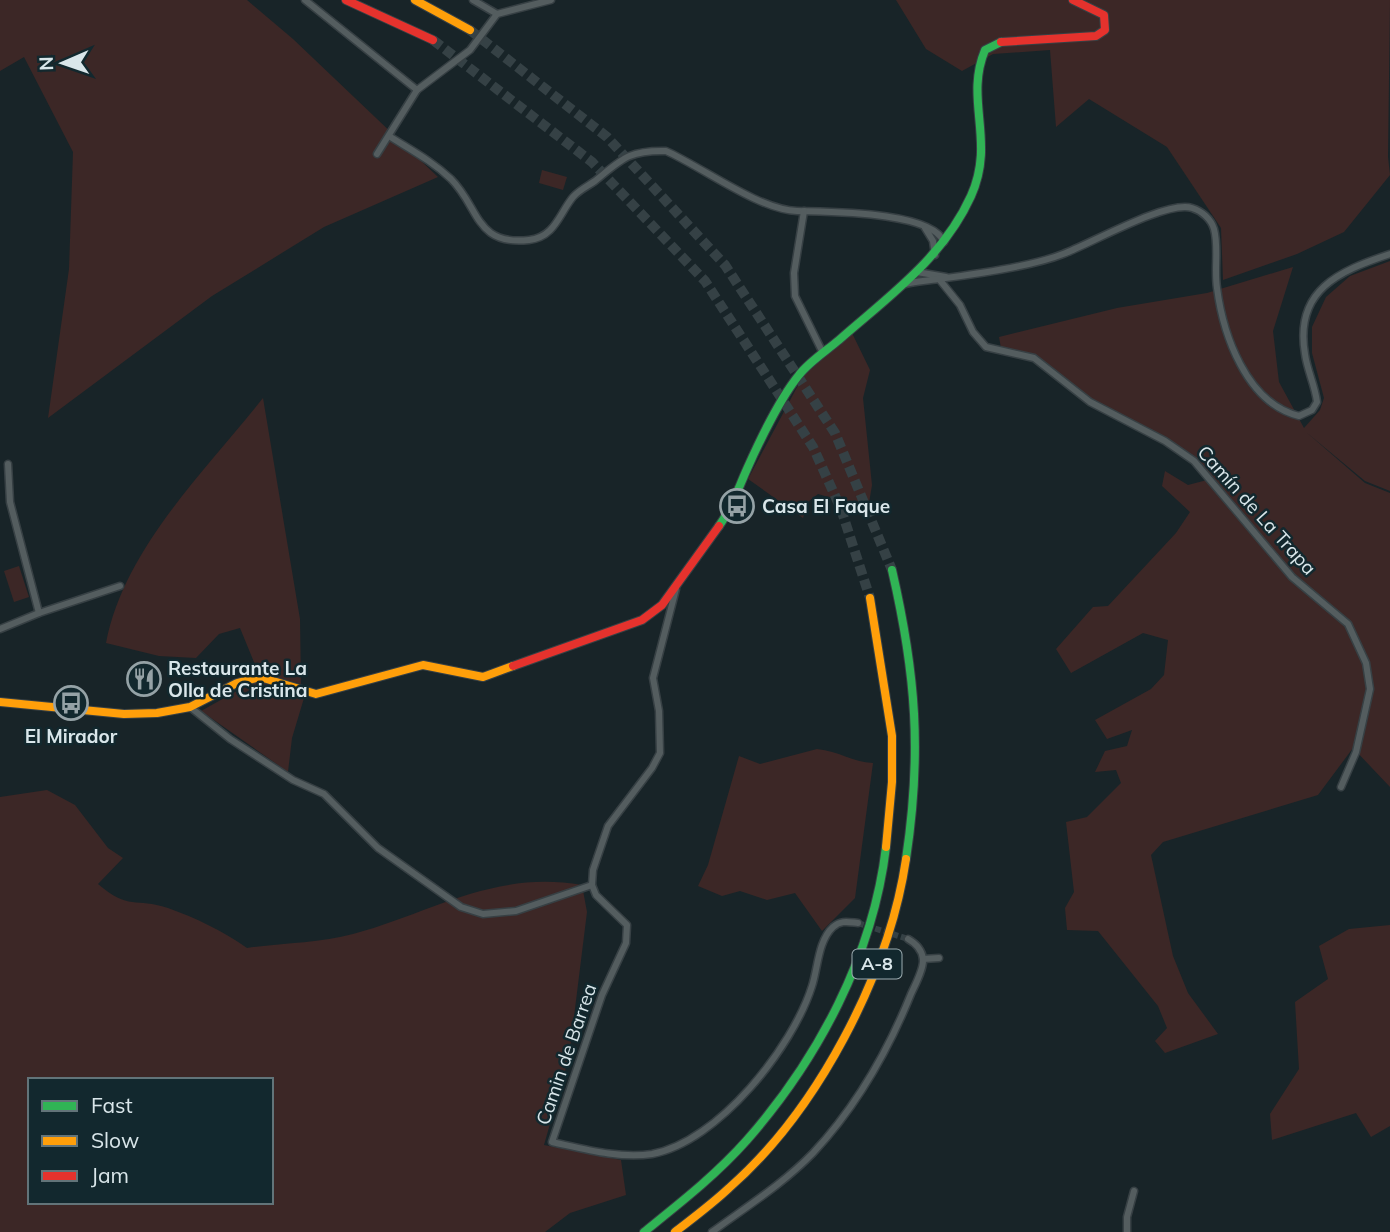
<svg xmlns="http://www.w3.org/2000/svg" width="1390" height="1232" viewBox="0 0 1390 1232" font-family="Mulish,sans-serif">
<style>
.green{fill:#3c2726;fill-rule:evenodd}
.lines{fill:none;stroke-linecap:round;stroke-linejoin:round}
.street-tunnel{stroke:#354145;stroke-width:6;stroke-dasharray:6 3;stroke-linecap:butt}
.highway-tunnel{stroke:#354145;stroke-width:10;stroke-dasharray:10 5;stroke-linecap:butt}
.street-casing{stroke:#374044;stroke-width:9}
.fast-casing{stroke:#374044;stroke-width:10}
.slow-casing{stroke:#374044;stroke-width:10}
.jam-casing{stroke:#374044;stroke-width:10}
.street{stroke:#545d5f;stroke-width:6}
.fast{stroke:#30b455;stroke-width:8}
.slow{stroke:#ff9f0a;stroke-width:8}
.jam{stroke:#e5322d;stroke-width:8}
.labels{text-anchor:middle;stroke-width:5;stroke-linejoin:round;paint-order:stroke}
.shield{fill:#12282e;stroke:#9dadb2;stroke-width:2}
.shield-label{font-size:18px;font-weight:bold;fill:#d9e6ea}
.poi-label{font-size:19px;font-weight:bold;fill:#d9e6ea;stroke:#12282e;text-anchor:start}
.street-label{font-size:19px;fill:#d9e6ea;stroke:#12282e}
</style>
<rect width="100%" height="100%" fill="#182428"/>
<g class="green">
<polygon points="0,0 247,0 293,39 438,177 324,227 212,296 48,418 69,269 73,152 24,57 0,71"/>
<polygon points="896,0 1390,0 1388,157 1390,175 1344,232 1297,254 1223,280 1221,228 1167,147 1089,99 1056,127 1050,50 993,54 962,71 926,49"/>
<polygon points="542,170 567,177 563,190 539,183"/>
<polygon points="1390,261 1390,491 1365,481 1306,432 1365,483 1390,493 1390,787 1353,748 1318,795 1163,842 1151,855 1173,956 1188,993 1218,1034 1165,1053 1155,1041 1167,1028 1158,1006 1098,931 1067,930 1065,908 1074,892 1066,822 1087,817 1121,783 1116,770 1095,772 1105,751 1127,746 1132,730 1107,739 1095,720 1151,689 1164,675 1168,640 1143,633 1071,673 1056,649 1093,607 1108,606 1176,533 1190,512 1162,486 1165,471 1188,485 1207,480 1195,460 1095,404 1050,366 1001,348 999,337 1117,308 1207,293 1293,267 1273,331 1279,382 1304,428 1320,410 1324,398 1312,353 1312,327 1326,297 1350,276"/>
<polygon points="852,333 870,370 863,398 872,485 869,503 859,506 818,494 809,501 803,518 748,479 803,376"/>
<path d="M263 398 300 619 301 684 258 672 240 628 219 634 196 658 159 656 106 643C124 549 205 471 263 398Z"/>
<polygon points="19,566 29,597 14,602 4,571"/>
<polygon points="253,682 279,685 304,698 292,738 288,772 201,711"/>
<path d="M817 749C839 751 852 762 873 763L855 898 822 931 795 893 767 900 740 891 722 896 698 886 708 865 739 756 760 764Z"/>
<path d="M47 790 75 805 108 848 123 858 98 884C129 911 135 897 168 908 196 918 223 931 247 948 281 943 320 943 353 934 433 912 494 870 582 885L587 912 569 1057 544 1145 621 1160 626 1195 570 1213 545 1232H0V797ZM30 1080H271V1202H30Z"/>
<polygon points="1390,925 1390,1126 1371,1137 1356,1113 1272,1140 1270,1114 1299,1069 1295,1002 1328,979 1319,946 1349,929"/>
</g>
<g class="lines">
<polyline class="street-tunnel" points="858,923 908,939"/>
<g class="highway-tunnel">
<polyline points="470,30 607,137 725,265 835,433 892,570"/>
<polyline points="433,40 592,162 705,281 813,447 841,509 870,598"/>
</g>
<g class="street-casing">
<g id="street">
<polyline points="305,0 417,90"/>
<polyline points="473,0 497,14"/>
<path d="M389 136C411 150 432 161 451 179 480 208 475 246 529 240 555 237 559 214 573 197 579 190 588 186 595 181 622 159 629 150 666 151 702 167 759 210 797 211 827 212 932 211 944 242"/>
<polyline points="377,154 417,90 470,50 497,14 551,0"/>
<polyline points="804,211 794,273 795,296 822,351"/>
<polyline points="925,228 933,241 935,255"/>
<polyline points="917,272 946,277"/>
<polyline points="939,279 960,305 973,332 986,347 1034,358 1090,402 1165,441 1194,461 1292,577 1348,624 1366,663 1370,689 1356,752 1341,787"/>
<path d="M906 284C916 281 927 281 938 279 970 275 1033 266 1063 254 1090 244 1167 200 1192 208 1202 211 1211 219 1214 229 1219 247 1214 269 1217 288 1223 334 1246 403 1299 416L1312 410 1317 402C1315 385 1307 370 1305 354 1294 290 1339 271 1390 254"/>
<polyline points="8,464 10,502 39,613"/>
<path d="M676 589 653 678 659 711 660 753 652 768 608 826 593 870 592 885 596 895 627 925 626 943 602 995 552 1142C584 1149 620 1159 652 1154 718 1142 793 1047 812 986 818 968 818 941 833 927 841 920 848 922 858 923"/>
<polyline points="0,629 39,613 120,586"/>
<polyline points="190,707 230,739 293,780 324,794 378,848 461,907 483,914 516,911 592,885"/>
<polyline points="923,959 939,958"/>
<path d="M712 1232C746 1207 783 1184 813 1153 855 1108 888 1051 911 994 915 985 924 969 923 959 922 949 915 943 908 939"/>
<polyline points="1127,1232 1127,1217 1134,1191"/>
</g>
</g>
<g class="fast-casing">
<g id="fast">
<path d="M719 526C732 508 738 489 747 469 759 442 781 397 799 375 809 362 826 351 839 340 889 296 943 258 971 196 996 141 964 100 985 50L1001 42"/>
<path d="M892 570C916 674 922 753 906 859"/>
<path d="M644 1232C680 1203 716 1175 747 1140 818 1059 873 956 886 847"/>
</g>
</g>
<g class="slow-casing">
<g id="slow">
<polyline points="415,0 470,30"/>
<polyline points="870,598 892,736 892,782 886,847"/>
<polyline points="0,702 124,714 157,713 190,707 237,683 260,677 316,694 423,665 483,677 513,666"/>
<path d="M675 1232C693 1218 712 1204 729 1188 817 1111 889 974 906 859"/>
</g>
</g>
<g class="jam-casing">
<g id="jam">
<polyline points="346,0 433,40"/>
<polyline points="1001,42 1096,36 1105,30 1104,15 1073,0"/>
<polyline points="513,666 642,620 662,605 719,526"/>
</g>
</g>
<use href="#street" class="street"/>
<use href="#fast" class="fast"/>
<use href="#slow" class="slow"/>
<use href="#jam" class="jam"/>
</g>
<defs>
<g id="bus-ring" transform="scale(1.75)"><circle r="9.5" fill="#12282e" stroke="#95a2a6" stroke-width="1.5"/><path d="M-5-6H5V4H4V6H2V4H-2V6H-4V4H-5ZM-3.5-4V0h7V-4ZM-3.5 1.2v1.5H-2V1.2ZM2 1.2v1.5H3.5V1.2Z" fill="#95a2a6"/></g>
<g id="restaurant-ring" transform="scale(1.75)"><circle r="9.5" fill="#12282e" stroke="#95a2a6" stroke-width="1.5"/><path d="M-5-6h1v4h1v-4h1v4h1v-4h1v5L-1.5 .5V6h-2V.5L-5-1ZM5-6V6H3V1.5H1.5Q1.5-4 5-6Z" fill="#95a2a6"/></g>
</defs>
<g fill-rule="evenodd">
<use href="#bus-ring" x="737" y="506"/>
<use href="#restaurant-ring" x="144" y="679"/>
<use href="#bus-ring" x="71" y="703"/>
</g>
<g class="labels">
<rect class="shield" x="852.5" y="949.5" width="49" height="29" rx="5"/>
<g class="shield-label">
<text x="877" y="970">A-8</text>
</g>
<g class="poi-label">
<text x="762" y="513">Casa El Faque</text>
<text x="168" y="675">Restaurante La<tspan x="168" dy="22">Olla de Cristina</tspan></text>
<text x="71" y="743" text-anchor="middle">El Mirador</text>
</g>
<g class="street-label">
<text transform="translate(1257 510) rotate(48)" y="7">Camín de La Trapa</text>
<text transform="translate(566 1054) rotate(-71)" y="7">Camin de Barrea</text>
</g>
</g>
<rect x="28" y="1078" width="245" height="126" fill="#12282e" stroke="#627479" stroke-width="2"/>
<rect x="42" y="1101" width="35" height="10" fill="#30b455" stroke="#627479" stroke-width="2"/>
<text x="91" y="1113" font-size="21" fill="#d9e6ea">Fast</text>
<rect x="42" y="1136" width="35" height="10" fill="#ff9f0a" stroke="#627479" stroke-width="2"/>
<text x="91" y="1148" font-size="21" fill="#d9e6ea">Slow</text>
<rect x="42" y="1171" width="35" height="10" fill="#e5322d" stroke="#627479" stroke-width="2"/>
<text x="91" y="1183" font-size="21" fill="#d9e6ea">Jam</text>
<g transform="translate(63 63) rotate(268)" stroke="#12282e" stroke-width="5" paint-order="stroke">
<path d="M0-5L12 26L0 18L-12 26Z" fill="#d9e6ea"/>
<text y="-10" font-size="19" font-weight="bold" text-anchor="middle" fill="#d9e6ea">N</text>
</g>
</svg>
